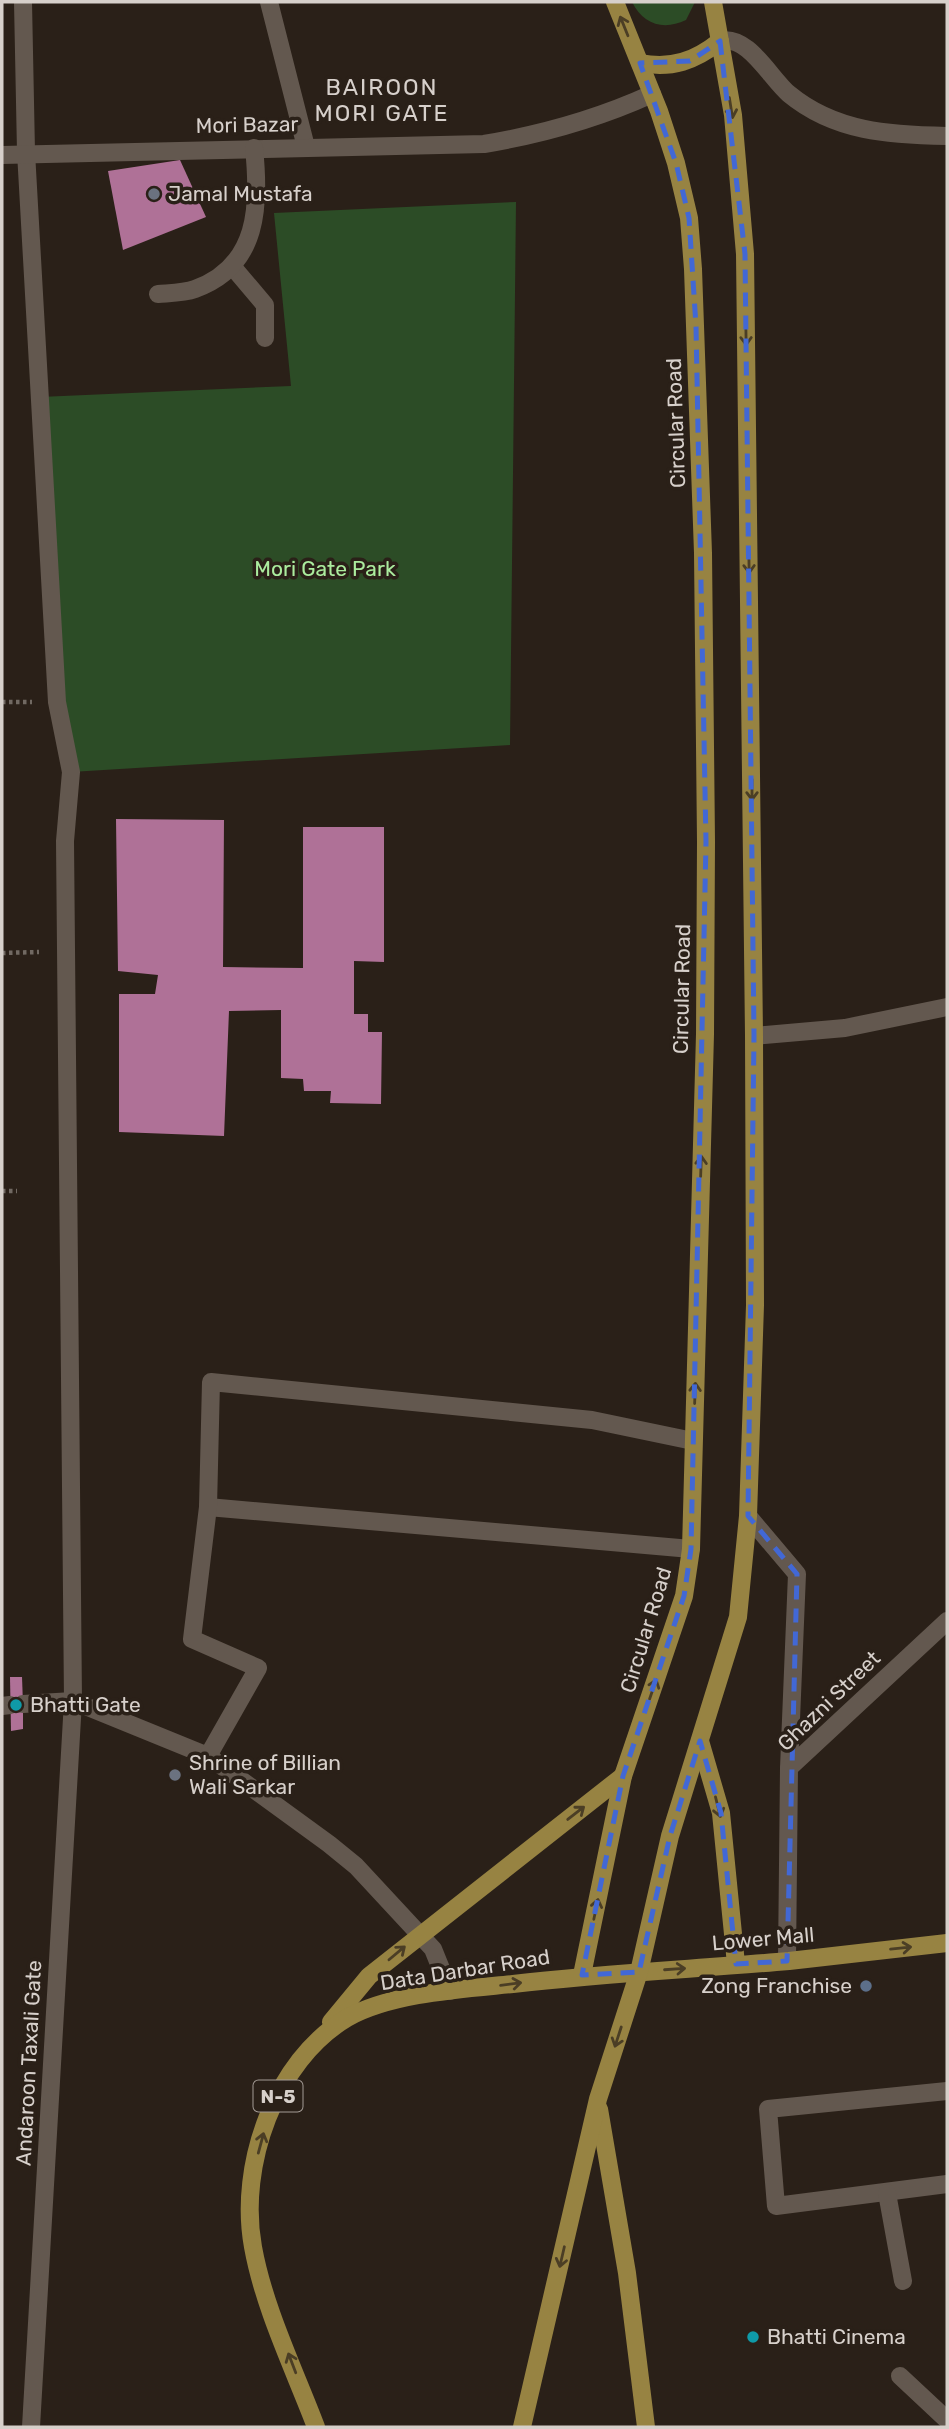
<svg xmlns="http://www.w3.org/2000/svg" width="949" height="2429" viewBox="0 0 949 2429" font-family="Rubik,sans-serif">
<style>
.green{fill:#2c4c26}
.building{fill:#af7197}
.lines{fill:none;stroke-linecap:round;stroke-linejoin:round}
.path{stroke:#716962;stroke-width:4.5;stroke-dasharray:3.5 3.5;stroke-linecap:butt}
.minor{stroke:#63584f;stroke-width:18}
.major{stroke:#978342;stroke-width:18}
.oneway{stroke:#4b3e25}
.marked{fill:none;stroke:#4268d5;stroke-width:5;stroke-dasharray:14 9;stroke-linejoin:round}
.worship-dot{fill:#6b7280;stroke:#2a2018;stroke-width:2.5}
.culture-dot{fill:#0f9aa8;stroke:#2a2018;stroke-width:2.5}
.service-dot{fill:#5c6f8a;stroke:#2a2018;stroke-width:2.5}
.labels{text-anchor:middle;stroke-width:7;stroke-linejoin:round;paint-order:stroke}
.shield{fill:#2a2018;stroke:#a39b95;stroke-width:2}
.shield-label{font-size:19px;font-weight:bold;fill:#d7d0cb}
.street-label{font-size:21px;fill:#d7d0cb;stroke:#2a2018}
.poi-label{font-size:21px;fill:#d7d0cb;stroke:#2a2018;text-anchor:start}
.park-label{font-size:21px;fill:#abec9e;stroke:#2a2018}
.neighbourhood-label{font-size:23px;letter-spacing:2px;fill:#d7d0cb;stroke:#2a2018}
</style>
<rect width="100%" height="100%" fill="#2a2018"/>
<g class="green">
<path d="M632 2H695L686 20C663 31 643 24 632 2Z"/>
<polygon points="516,202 510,745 71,772 40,397 291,386 274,213"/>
</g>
<g class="building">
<polygon points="180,160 206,217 123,250 108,171"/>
<polygon points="116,819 224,820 223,967 303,968 303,827 384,827 384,962 354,961 354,1014 368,1014 368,1032 382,1032 381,1104 330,1103 331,1091 304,1091 303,1079 281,1078 281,1010 229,1011 224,1136 119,1132 119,994 155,994 158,975 118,971"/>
<polygon points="10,1677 22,1677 23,1704 23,1729 11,1731"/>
</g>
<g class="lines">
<g class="path">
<polyline points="2,702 32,702"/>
<polyline points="2,953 39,952"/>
<polyline points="2,1191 17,1191"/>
</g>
<g class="minor">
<polyline points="23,2 26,152 57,702 71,772 65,841 73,1701 31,2427"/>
<polyline points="269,2 306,147"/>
<path d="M720 41C748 34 770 78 789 94 835 132 890 135 947 136"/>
<path d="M2 155 484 144C544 134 597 119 652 94"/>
<polyline points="232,266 265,305 265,338"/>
<path d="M158 294C169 293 184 293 195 289 259 266 260 205 254 148"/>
<polyline points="754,1036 845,1028 947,1007"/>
<polyline points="208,1507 691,1549"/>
<polyline points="748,1516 797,1574 789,1768"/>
<polyline points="23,1704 73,1701 208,1756 329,1844 356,1866 433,1949 450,1991"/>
<polyline points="2,1706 10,1705"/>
<polyline points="208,1756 258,1668 192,1639 208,1507 211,1382 592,1420 693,1441"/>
<polyline points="787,1961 789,1768 947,1621"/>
<polyline points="947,2091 768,2109 776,2206 947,2184"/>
<polyline points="887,2193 903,2281"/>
<polyline points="900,2376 947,2420"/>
</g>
<g class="major">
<path d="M640 63C672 69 695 61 720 41"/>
<polyline points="700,1741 721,1813 736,1964"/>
<polyline points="582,1975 623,1776 684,1596 691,1549 705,1034 706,842 703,553 693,269 689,218 676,163 659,111 615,2"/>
<polyline points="331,2022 369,1976 623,1776"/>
<polyline points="599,2109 627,2273 646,2427"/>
<path d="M316 2427C294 2369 264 2308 253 2247 238 2165 275 2061 347 2018 391 1993 463 1989 513 1984 605 1973 697 1969 789 1961 842 1955 894 1949 947 1943"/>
<polyline points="522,2427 598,2099 639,1972 670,1836 738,1617 748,1516 755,1305 754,1036 745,254 733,115 713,2"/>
</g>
</g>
<defs><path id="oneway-shaft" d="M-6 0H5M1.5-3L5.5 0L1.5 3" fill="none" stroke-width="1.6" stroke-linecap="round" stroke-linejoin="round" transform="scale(1.75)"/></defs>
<g class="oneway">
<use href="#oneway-shaft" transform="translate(624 26) rotate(-112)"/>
<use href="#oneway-shaft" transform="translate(731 108) rotate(81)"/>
<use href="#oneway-shaft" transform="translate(746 335) rotate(89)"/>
<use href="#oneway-shaft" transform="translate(749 563) rotate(89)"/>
<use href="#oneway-shaft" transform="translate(752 790) rotate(90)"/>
<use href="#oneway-shaft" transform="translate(701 1166) rotate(-88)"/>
<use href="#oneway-shaft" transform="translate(695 1393) rotate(-88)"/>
<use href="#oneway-shaft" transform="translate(653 1689) rotate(-71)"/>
<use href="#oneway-shaft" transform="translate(718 1807) rotate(76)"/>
<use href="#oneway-shaft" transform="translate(576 1813) rotate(-38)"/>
<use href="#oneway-shaft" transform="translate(596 1909) rotate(-78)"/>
<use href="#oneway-shaft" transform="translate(901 1948) rotate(-6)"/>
<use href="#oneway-shaft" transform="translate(397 1953) rotate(-40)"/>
<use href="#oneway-shaft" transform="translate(675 1969) rotate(-4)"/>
<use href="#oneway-shaft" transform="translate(511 1984) rotate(-7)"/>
<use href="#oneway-shaft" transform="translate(618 2037) rotate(108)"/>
<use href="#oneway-shaft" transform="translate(261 2143) rotate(-75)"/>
<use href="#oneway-shaft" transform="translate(562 2257) rotate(103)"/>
<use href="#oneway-shaft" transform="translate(292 2363) rotate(-111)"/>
</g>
<path class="marked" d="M720 41 745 254 754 1036 748 1516 797 1574 787 1961 736 1964 721 1813 700 1741 670 1836 639 1972 582 1975 623 1776 684 1596 691 1549 706 842 696 326 689 218 676 163 640 63 690 61Z"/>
<g class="worship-dot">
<circle cx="154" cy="194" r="7"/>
<circle cx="175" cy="1775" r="7"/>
</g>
<g class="culture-dot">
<circle cx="16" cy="1705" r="7"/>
<circle cx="753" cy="2337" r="7"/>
</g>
<circle class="service-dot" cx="866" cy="1986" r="7"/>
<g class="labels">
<rect class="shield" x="253.5" y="2080.5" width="49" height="31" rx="5"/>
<g class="shield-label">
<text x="278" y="2103">N-5</text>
</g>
<g class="street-label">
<text transform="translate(247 125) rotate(-1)" y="7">Mori Bazar</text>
<text transform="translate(676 423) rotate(-92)" y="7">Circular Road</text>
<text transform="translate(682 989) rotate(-89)" y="7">Circular Road</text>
<text transform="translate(646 1630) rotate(-73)" y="7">Circular Road</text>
<text transform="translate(829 1701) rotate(-44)" y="7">Ghazni Street</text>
<text transform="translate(763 1939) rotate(-5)" y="7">Lower Mall</text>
<text transform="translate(465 1970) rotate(-9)" y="7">Data Darbar Road</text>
<text transform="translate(29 2063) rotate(-87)" y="7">Andaroon Taxali Gate</text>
</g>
<g class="poi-label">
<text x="168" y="201">Jamal Mustafa</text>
<text x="30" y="1712">Bhatti Gate</text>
<text x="189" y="1770">Shrine of Billian<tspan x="189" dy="24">Wali Sarkar</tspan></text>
<text x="852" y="1993" text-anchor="end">Zong Franchise</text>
<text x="767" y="2344">Bhatti Cinema</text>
</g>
<g class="park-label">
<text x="325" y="576">Mori Gate Park</text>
</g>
<g class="neighbourhood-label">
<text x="382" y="95">BAIROON<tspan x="382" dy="26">MORI GATE</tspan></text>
</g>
</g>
<rect width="949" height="2429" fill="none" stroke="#d7d0cb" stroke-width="7"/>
</svg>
